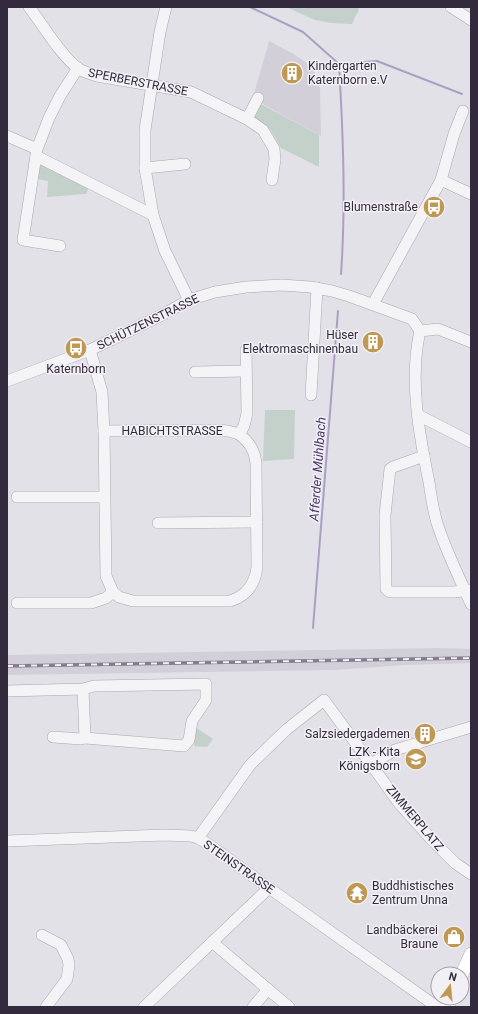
<svg xmlns="http://www.w3.org/2000/svg" width="478" height="1014" viewBox="0 0 478 1014" font-family="Roboto,sans-serif">
<style>
.built{fill:#d3cfd9}
.green{fill:#c3d1ca}
.lines{fill:none;stroke-linecap:round;stroke-linejoin:round}
.stream{stroke:#aba0c4;stroke-width:2}
.minor-casing{stroke:#aba7b1;stroke-width:12}
.major-casing{stroke:#a8a1b2;stroke-width:14}
.minor{stroke:#f4f3f6;stroke-width:11}
.major{stroke:#fff;stroke-width:13}
.rail-casing{stroke:#847c8f;stroke-width:3.5}
.rail{stroke:#f2f0f5;stroke-width:2;stroke-dasharray:6;stroke-linecap:butt}
.labels{text-anchor:middle;stroke-width:3;stroke-linejoin:round;paint-order:stroke}
.poi-label{font-size:12px;fill:#332b3d;stroke:#f2f0f5;text-anchor:end}
.street-label{font-size:12px;fill:#332b3d;stroke:#f2f0f5}
.water-label{font-size:13px;font-style:italic;fill:#4c3a6c;stroke:#f2f0f5}
</style>
<rect width="100%" height="100%" fill="#e3e1e8"/>
<g class="built">
<polygon points="269,41 292,53 304,61 314,71 320,88 321,136 259,102 260,97 254,94"/>
<polygon points="439,648 471,649 471,663 405,665 334,670 7,675 7,655"/>
</g>
<g class="green">
<polygon points="286,7 357,7 359,9 352,24 331,23 315,20"/>
<polygon points="259,103 319,135 319,167 281,148 270,129 254,120 253,116"/>
<polygon points="40,162 89,187 86,194 47,197 48,181 37,179"/>
<polygon points="265,410 295,410 294,459 263,461"/>
<polygon points="195,727 213,739 207,747 194,746"/>
</g>
<g class="lines">
<g class="stream">
<path d="M250 7 303 32 339 64C343 134 346 204 341 274"/>
<polyline points="339,64 377,61 462,94"/>
<polyline points="313,628 338,311"/>
</g>
<g class="minor-casing">
<g id="minor">
<path d="M29 7C43 25 61 56 79 69 84 72 91 74 97 76L191 92 247 119 263 130 274 149 275 159 272 180"/>
<polyline points="166,7 160,32 145,130 145,168 153,215 165,251 189,300"/>
<polyline points="451,7 471,20"/>
<polyline points="247,119 258,98"/>
<polyline points="7,136 37,149"/>
<polyline points="36,156 153,215"/>
<polyline points="145,168 185,164"/>
<polyline points="441,180 471,194"/>
<polyline points="60,246 23,240 37,149 49,118 60,96 78,68"/>
<polyline points="373,304 441,180 454,134 463,111"/>
<path d="M420 331C409 379 419 434 429 482 431 495 433 510 437 523 446 551 459 577 471 604"/>
<polyline points="420,331 438,329 471,342"/>
<path d="M90 350 102 392 104 431 106 576 113 592 119 597 133 601H230C247 596 255 584 257 567L256 464C255 450 249 442 239 434L244 426 247 413 246 350"/>
<polyline points="195,372 246,371"/>
<polyline points="7,381 90,350 162,315 189,300 215,292 246,287 282,285 310,287 332,291 349,296 412,319 420,331"/>
<polyline points="311,395 317,288"/>
<polyline points="418,415 471,442"/>
<polyline points="104,431 218,430 228,431 239,434"/>
<polyline points="424,456 393,467 390,469 385,515 386,589 390,592 454,592 470,590"/>
<polyline points="17,497 104,497"/>
<polyline points="158,523 257,522"/>
<polyline points="17,603 91,603 106,598 113,592"/>
<polyline points="7,691 83,689 94,686 206,684 206,700 192,721 189,740 184,746 85,738 83,689"/>
<polyline points="471,727 395,750 371,764 398,802 431,839 455,863 471,874"/>
<polyline points="53,737 81,739 85,738"/>
<polyline points="198,838 250,765 286,730 324,700 371,764"/>
<polyline points="7,841 164,835 191,836 198,838 211,846 269,888 437,1007"/>
<polyline points="42,935 61,945 68,959 69,965 67,979 46,1007"/>
<polyline points="212,942 289,1007"/>
<polyline points="144,1007 269,888"/>
<polyline points="253,1007 268,989"/>
</g>
</g>
<g class="major-casing">
<g id="major">
<polyline points="462,974 471,954"/>
<polyline points="447,1007 451,998"/>
</g>
</g>
<use href="#minor" class="minor"/>
<use href="#major" class="major"/>
<g class="rail-casing">
<polyline id="rail" points="7,666 471,658"/>
</g>
<use href="#rail" class="rail"/>
</g>
<defs>
<g id="building-disc" transform="scale(1.15)"><circle r="9.5" fill="#be9954" stroke="#f2f0f5"/><path d="M-4-6H4V6H1V3H-1V6H-4ZM-2.5-4.3h1.7v1.8h-1.7ZM.8-4.3h1.7v1.8H.8ZM-2.5-1h1.7V.8h-1.7ZM.8-1h1.7V.8H.8Z" fill="#fff"/></g>
<g id="bus-disc" transform="scale(1.15)"><circle r="9.5" fill="#be9954" stroke="#f2f0f5"/><path d="M-5-6H5V4H4V6H2V4H-2V6H-4V4H-5ZM-3.5-4V0h7V-4ZM-3.5 1.2v1.5H-2V1.2ZM2 1.2v1.5H3.5V1.2Z" fill="#fff"/></g>
<g id="school-disc" transform="scale(1.15)"><circle r="9.5" fill="#be9954" stroke="#f2f0f5"/><path d="M0-5L7-2L0 1L-7-2ZM-4 1L0 2.5L4 1V4Q0 6-4 4Z" fill="#fff"/></g>
<g id="temple-disc" transform="scale(1.15)"><circle r="9.5" fill="#be9954" stroke="#f2f0f5"/><path d="M0-6L5-2H3V0L6.5 2.5H4V6H1.5V3h-3V6H-4V2.5H-6.5L-3 0V-2H-5Z" fill="#fff"/></g>
<g id="shop-disc" transform="scale(1.15)"><circle r="9.5" fill="#be9954" stroke="#f2f0f5"/><path d="M-5-2.5h2.3a2.7 3.5 0 0 1 5.4 0H5L5.5 6h-11ZM-1.5-2.5h3a1.5 2.3 0 0 0-3 0Z" fill="#fff"/></g>
</defs>
<g fill-rule="evenodd">
<use href="#building-disc" x="292" y="73"/>
<use href="#bus-disc" x="434" y="207"/>
<use href="#building-disc" x="373" y="342"/>
<use href="#bus-disc" x="76" y="348"/>
<use href="#building-disc" x="425" y="734"/>
<use href="#school-disc" x="416" y="759"/>
<use href="#temple-disc" x="357" y="893"/>
<use href="#shop-disc" x="454" y="937"/>
</g>
<g class="labels">
<g class="poi-label">
<text x="308" y="70" text-anchor="start">Kindergarten<tspan x="308" dy="14">Katernborn e.V</tspan></text>
<text x="418" y="211">Blumenstraße</text>
<text x="358" y="339">Hüser<tspan x="358" dy="14">Elektromaschinenbau</tspan></text>
<text x="76" y="373" text-anchor="middle">Katernborn</text>
<text x="410" y="738">Salzsiedergademen</text>
<text x="400" y="756">LZK - Kita<tspan x="400" dy="14">Königsborn</tspan></text>
<text x="372" y="890" text-anchor="start">Buddhistisches<tspan x="372" dy="14">Zentrum Unna</tspan></text>
<text x="438" y="934">Landbäckerei<tspan x="438" dy="14">Braune</tspan></text>
</g>
<g class="street-label">
<text transform="translate(138 82) rotate(11)" y="4">SPERBERSTRASSE</text>
<text transform="translate(148 322) rotate(-26)" y="4">SCHÜTZENSTRASSE</text>
<text x="172" y="435">HABICHTSTRASSE</text>
<text transform="translate(415 818) rotate(50)" y="4">ZIMMERPLATZ</text>
<text transform="translate(239 867) rotate(35)" y="4">STEINSTRASSE</text>
</g>
<g class="water-label">
<text transform="translate(317 469) rotate(-86)" y="5">Afferder Mühlbach</text>
</g>
</g>
<rect width="478" height="1014" fill="none" stroke="#332b3d" stroke-width="16"/>
<g transform="translate(450 986) rotate(16)"><circle r="19" fill="#f2f0f5" stroke="#a6a1ab"/>
<path d="M0-3L7 15L0 10L-7 15Z" fill="#be9954"/>
<text y="-6" font-size="11" font-weight="bold" text-anchor="middle" fill="#332b3d">N</text>
</g>
</svg>
